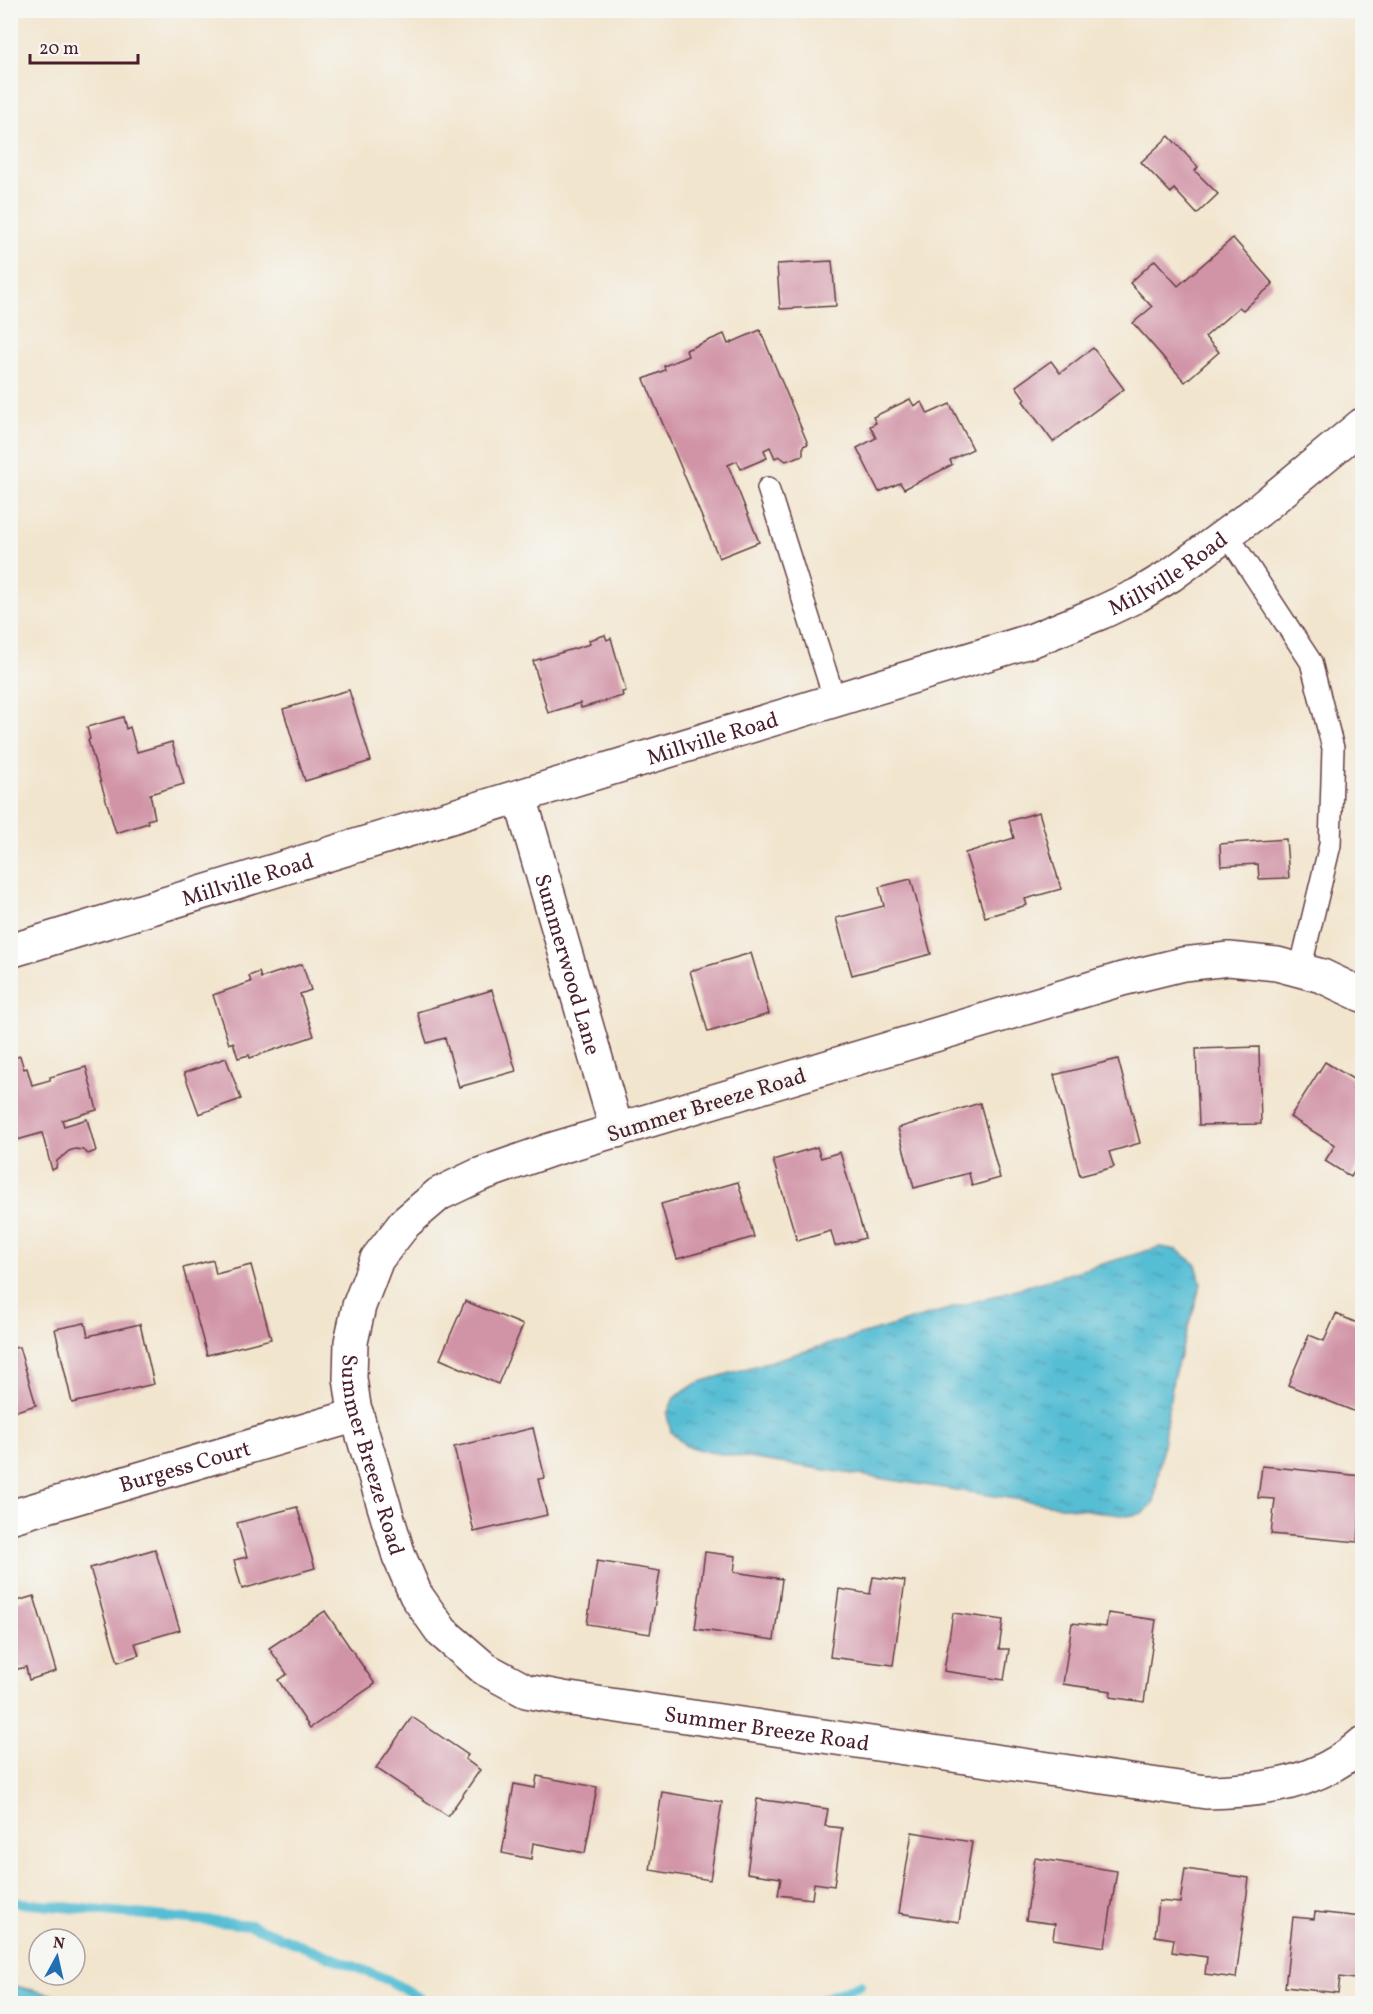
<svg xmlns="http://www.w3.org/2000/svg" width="1373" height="2014" viewBox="0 0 1373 2014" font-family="Vollkorn,serif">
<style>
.water{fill:url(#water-ripples);stroke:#506e80;stroke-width:1.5}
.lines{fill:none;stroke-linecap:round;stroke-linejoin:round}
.stream{stroke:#57bed4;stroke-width:10}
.building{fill:#d194a7}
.service-casing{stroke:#633d43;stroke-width:24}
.minor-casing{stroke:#633d43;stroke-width:36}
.tertiary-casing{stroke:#633d43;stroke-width:36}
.service{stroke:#fff;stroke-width:21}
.minor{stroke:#fff;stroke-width:33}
.tertiary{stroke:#fff;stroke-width:33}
.labels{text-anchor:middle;stroke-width:6;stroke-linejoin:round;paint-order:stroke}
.street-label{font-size:22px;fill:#4a1f2b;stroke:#f6f6f2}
</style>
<defs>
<pattern id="water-ripples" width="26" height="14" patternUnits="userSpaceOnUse" patternTransform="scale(1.5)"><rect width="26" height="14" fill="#57bed4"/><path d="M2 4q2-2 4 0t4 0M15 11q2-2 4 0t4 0" fill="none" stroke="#4a9aac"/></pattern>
</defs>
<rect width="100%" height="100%" fill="#f6f6f2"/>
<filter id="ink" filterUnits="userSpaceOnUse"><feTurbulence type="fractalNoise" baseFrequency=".0167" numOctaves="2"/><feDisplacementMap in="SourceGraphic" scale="12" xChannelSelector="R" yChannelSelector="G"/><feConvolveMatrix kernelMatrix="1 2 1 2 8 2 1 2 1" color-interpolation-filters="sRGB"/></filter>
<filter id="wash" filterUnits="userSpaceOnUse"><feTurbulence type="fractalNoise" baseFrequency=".008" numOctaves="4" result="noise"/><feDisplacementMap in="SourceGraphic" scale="24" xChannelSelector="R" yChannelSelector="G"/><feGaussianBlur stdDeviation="1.35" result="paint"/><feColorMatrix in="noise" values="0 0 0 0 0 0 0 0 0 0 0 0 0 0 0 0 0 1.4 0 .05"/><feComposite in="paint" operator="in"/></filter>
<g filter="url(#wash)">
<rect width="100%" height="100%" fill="#f2e5ce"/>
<g class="water">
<polygon points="1160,1247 1177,1250 1196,1264 1201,1284 1173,1379 1154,1502 1143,1513 1127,1516 709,1452 686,1446 671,1432 667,1414 674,1398 697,1383"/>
<polygon points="11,1985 89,2003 11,2003"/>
</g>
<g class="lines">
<g class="stream">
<polyline points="10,1902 250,1925 388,1980 431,2004"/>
<polyline points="811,2004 860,1985"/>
</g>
</g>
<g id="blocks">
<g class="building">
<polygon points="1169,136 1198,167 1195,171 1218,194 1197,214 1174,189 1171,193 1141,162"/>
<polygon points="1233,238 1273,284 1243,310 1239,307 1205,337 1219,352 1185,382 1133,323 1152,307 1130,283 1155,260 1178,286"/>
<polygon points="832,261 836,306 780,309 777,264"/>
<polygon points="760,330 808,444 803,446 803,455 786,461 779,456 775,458 770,447 764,450 767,458 741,469 737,461 728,465 759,542 719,558 644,379 665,370 664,366 688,356 686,350 724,334 728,344"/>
<polygon points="1093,348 1124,389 1053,442 1023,401 1025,399 1016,386 1051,361 1060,373"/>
<polygon points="910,399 914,406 922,402 928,414 950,404 973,449 950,460 952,465 904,489 900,483 879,492 857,448 876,438 870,426 876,423 873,417"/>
<polygon points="605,635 607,640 611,638 626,691 622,692 623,696 581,708 580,703 548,713 533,661 590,644 589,640"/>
<polygon points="349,690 371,761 305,781 283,709"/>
<polygon points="123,717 126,729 130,727 137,752 172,742 184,784 150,794 155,818 147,820 148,823 116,833 88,740 90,739 87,727"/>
<polygon points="1039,812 1061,889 1025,899 1027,905 985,917 965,853 1014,838 1009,821"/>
<polygon points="1286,839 1289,878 1259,879 1258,864 1221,866 1220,844"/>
<polygon points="911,879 931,954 852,975 836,918 884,906 879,887"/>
<polygon points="751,953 769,1014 708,1032 690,971"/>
<polygon points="302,964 311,990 300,994 314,1036 250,1058 249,1055 238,1058 233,1042 229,1044 213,995 251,982 249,976 259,972 261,978"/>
<polygon points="492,990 516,1071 459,1087 445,1038 427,1043 417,1012"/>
<polygon points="1259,1047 1261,1124 1199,1125 1196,1049"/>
<polygon points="20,1056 24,1069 27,1068 32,1085 50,1080 50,1077 86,1067 97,1110 62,1120 64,1126 87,1119 96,1151 88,1154 83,1150 75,1149 69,1151 57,1161 56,1168 52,1170 42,1133 10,1142 10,1059"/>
<polygon points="226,1058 241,1099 199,1114 184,1073"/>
<polygon points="1118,1059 1140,1143 1109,1152 1114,1167 1080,1176 1054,1075"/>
<polygon points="1325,1062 1358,1082 1353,1090 1362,1096 1362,1159 1351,1177 1325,1161 1335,1145 1290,1117"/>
<polygon points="980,1103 1000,1178 972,1186 969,1173 914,1188 898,1128"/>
<polygon points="817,1147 821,1158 840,1152 865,1238 835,1246 831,1231 797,1241 773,1160"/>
<polygon points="738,1182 754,1237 677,1259 661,1204"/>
<polygon points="213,1260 216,1274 251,1265 271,1339 207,1355 183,1268"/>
<polygon points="465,1301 523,1325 498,1384 440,1359"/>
<polygon points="1336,1314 1362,1325 1362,1398 1356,1412 1288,1385 1309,1335 1324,1341"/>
<polygon points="85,1323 88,1336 140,1324 154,1384 72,1403 55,1329"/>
<polygon points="19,1347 36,1405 10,1413 10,1349"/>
<polygon points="533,1428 545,1478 538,1479 547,1515 474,1532 454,1447"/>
<polygon points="1262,1466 1362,1476 1358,1542 1271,1534 1275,1499 1258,1498"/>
<polygon points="297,1507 315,1568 242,1589 234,1560 247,1557 237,1523"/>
<polygon points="155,1549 180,1630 135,1643 139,1655 118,1662 90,1568"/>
<polygon points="705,1552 736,1556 734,1572 782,1579 774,1640 695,1629"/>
<polygon points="597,1561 660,1571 650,1634 587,1624"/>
<polygon points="873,1577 905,1581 893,1665 830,1657 839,1589 870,1594"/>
<polygon points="34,1596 56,1671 29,1680 26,1667 10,1671 10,1603"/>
<polygon points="325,1611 375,1684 310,1728 278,1680 287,1674 269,1648"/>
<polygon points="953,1613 1003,1620 999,1649 1009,1649 1004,1680 944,1671"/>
<polygon points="1108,1613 1156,1620 1144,1702 1110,1697 1111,1691 1063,1684 1072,1623 1106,1627"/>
<polygon points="412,1717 468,1755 465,1759 480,1770 448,1816 376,1768"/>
<polygon points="537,1776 597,1787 585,1853 533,1843 531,1859 502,1853 514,1784 535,1788"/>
<polygon points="662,1792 722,1802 710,1880 650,1870"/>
<polygon points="757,1799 828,1809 825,1826 842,1828 834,1886 814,1883 812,1899 778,1895 781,1878 747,1873"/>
<polygon points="912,1832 972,1842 959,1922 899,1913"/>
<polygon points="1035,1858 1117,1871 1105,1947 1053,1939 1055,1924 1026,1920"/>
<polygon points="1185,1869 1249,1878 1236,1978 1205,1974 1207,1957 1172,1952 1174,1939 1155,1936 1159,1901 1180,1903"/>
<polygon points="1315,1912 1362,1917 1362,1980 1340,1977 1338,1993 1285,1987 1293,1917 1314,1919"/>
</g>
</g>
</g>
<g filter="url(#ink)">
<use href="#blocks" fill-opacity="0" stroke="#633d43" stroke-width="1.5"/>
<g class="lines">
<g class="service-casing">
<g id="service">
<polyline points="768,488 835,701"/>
<polyline points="1227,534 1311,662 1333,748 1330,845 1300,970"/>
</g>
</g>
<g class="minor-casing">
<g id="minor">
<path id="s1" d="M520 797 617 1131"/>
<path id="s2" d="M1362 995 1322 976 1277 964 1229 959 1183 964 1122 979 550 1150 479 1175 439 1194 405 1223 377 1259 359 1306 351 1342 350 1378 354 1406 399 1556 416 1595 442 1632 485 1669 526 1691 563 1698 1206 1792C1264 1791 1317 1784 1362 1744"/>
<path id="s3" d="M10 1517 357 1415"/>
</g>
</g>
<g class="tertiary-casing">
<g id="tertiary">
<path id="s4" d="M10 951 1033 640 1102 612 1138 595 1171 575 1258 511 1362 425"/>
</g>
</g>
<use href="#service" class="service"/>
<use href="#minor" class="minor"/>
<use href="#tertiary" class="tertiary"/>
</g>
</g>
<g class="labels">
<g class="street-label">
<text dy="8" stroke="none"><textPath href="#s4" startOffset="1220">Millville Road</textPath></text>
<text dy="8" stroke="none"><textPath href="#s4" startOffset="734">Millville Road</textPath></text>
<text dy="8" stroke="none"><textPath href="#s4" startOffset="248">Millville Road</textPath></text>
<text dy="8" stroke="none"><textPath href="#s1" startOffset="174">Summerwood Lane</textPath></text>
<text transform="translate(706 1104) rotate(-17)" y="8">Summer Breeze Road</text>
<text dy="8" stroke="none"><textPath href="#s2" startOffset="1258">Summer Breeze Road</textPath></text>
<text dy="8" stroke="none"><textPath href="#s3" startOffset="182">Burgess Court</textPath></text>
<text dy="8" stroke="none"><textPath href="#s2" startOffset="1798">Summer Breeze Road</textPath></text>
</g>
</g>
<rect width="1373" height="2014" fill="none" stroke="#f6f6f2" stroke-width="36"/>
<g transform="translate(57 1957) rotate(8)"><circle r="28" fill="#f6f6f2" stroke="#b1a0a2" stroke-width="1.5"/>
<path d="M0-4.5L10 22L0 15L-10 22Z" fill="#1f6fb2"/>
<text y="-9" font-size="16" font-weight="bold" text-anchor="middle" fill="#4a1f2b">N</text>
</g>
<path d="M30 54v9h108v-9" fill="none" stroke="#4a1f2b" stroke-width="3"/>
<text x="39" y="54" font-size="18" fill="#4a1f2b" stroke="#f6f6f2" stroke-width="4.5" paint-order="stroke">20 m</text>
</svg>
